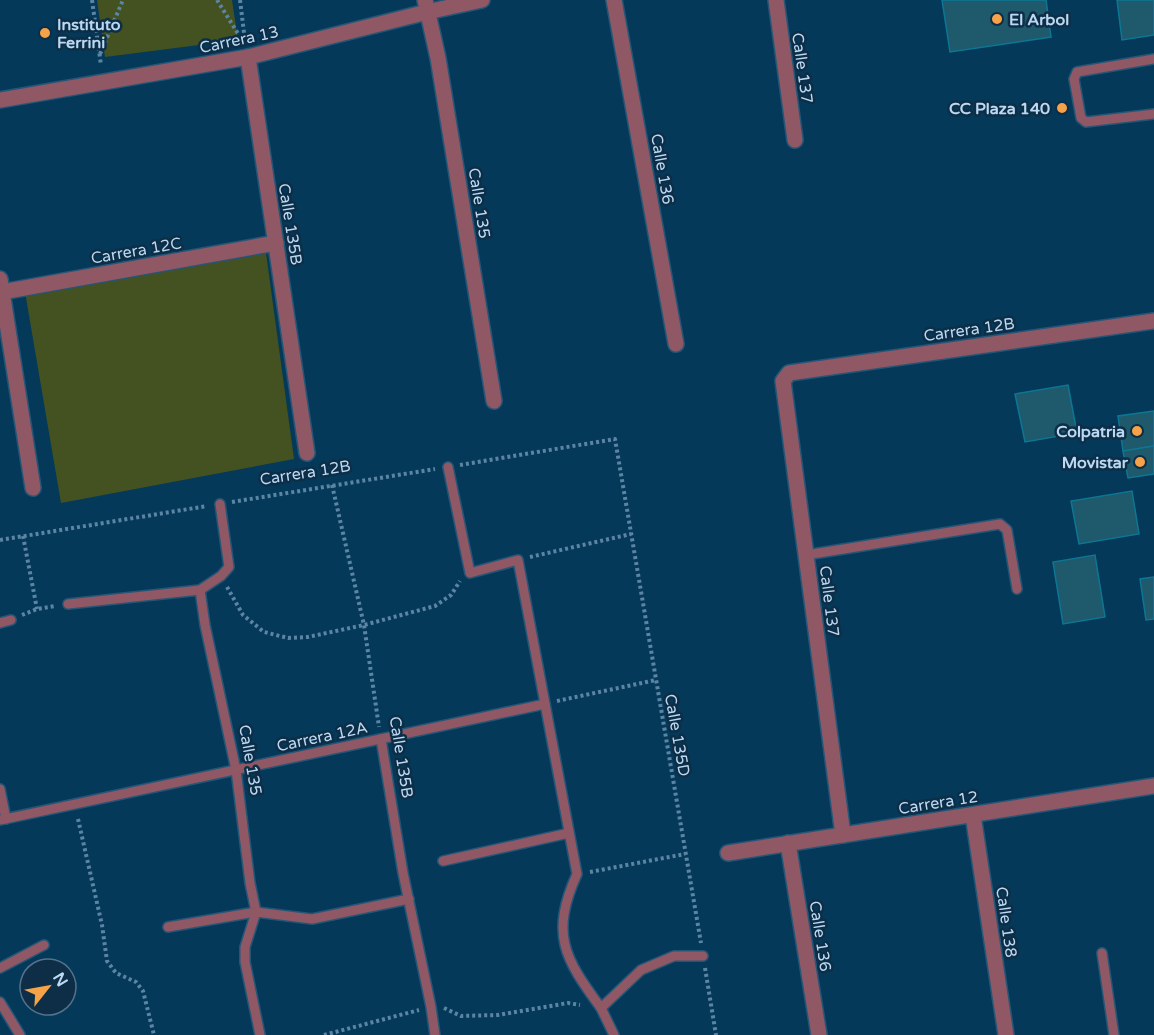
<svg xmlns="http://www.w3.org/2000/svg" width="1154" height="1035" viewBox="0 0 1154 1035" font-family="'Varela Round',sans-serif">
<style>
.green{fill:#435220}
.building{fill:#1e596c;stroke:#0c7795;stroke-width:1.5}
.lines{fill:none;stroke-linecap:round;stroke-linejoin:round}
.service-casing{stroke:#265676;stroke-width:12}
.minor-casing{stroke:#265676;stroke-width:18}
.path{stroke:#5c85a3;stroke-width:4;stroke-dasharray:3 3;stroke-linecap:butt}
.service{stroke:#905765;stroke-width:9}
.minor{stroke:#905765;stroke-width:15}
.poi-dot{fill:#f6a248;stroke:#0d2e46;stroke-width:2}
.labels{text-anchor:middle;stroke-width:5;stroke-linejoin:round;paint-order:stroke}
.poi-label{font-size:16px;font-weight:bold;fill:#bbd9f3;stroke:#0d2e46;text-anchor:end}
.street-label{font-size:16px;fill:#bbd9f3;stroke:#0d2e46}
</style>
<rect width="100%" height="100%" fill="#05395a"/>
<g class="green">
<polygon points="97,0 232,0 238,40 105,57"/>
<polygon points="266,253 294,459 61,503 25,292"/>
</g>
<g class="building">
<polygon points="942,0 1046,0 1051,37 950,52"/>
<polygon points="1117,0 1154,0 1154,35 1122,40"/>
<polygon points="1068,385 1077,433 1025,442 1015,394"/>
<polygon points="1154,411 1154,446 1123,451 1118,416"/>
<polygon points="1154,446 1154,474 1128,478 1123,451"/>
<polygon points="1132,491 1139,534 1079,544 1071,501"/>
<polygon points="1095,555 1105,617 1063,624 1053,562"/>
<polygon points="1154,577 1154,619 1146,620 1140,579"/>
</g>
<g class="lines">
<g class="service-casing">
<g id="service">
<polyline points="1154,59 1077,72 1074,79 1081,118 1086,122 1154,114"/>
<path d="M448 467 470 573 518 560 577 874C550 934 564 958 601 1008"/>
<polyline points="220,504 229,567 221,576 200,590 205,625 236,770 250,883 256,912 245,947 245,962 260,1035"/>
<polyline points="806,555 1000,524 1007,530 1017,589"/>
<polyline points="68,604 200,590"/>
<polyline points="0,623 11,620"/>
<polyline points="381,739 403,873 431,1007 435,1035"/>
<polyline points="0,789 6,819"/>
<polyline points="0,820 545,704"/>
<polyline points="443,861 569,833"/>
<polyline points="168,927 256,912 312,919 409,899"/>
<polyline points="1102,953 1114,1035"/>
<polyline points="0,968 44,945"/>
<polyline points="0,1002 20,1035"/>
<polyline points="614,1035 601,1008 641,970 674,956 703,956"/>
</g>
</g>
<g class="minor-casing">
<g id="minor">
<polyline points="425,0 438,58 494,401"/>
<polyline points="614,0 676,344"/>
<polyline points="776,0 795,140"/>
<polyline points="248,57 307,453"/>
<polyline points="0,100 248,57 427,12 482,0"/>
<polyline points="0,279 33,488"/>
<polyline points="2,292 276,243"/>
<polyline points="973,815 1006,1035"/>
<polyline points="843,835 783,381 789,373 1154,321"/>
<polyline points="788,843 819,1035"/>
<polyline points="728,853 1154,786"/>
</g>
</g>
<g class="path">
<polyline points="92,0 101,65"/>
<polyline points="217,0 242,40"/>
<polyline points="240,0 245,41"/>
<polyline points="100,54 123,0"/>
<polyline points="460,465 615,439 701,943"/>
<polyline points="332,485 364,625 379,727"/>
<polyline points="232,502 435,469"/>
<polyline points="23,536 37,609"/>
<polyline points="0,540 207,506"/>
<polyline points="530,557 631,534"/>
<polyline points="227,587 243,615 264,632 288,638 308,637 364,625 435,606 451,595 460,581"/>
<polyline points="22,615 37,609 55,606"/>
<polyline points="557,701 656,680"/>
<polyline points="78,819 102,925 107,961 116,973 136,982 143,991 154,1035"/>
<polyline points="590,872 685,854"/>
<polyline points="705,968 716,1035"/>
<polyline points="444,1008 461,1016 498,1015 568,1003 580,1005"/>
<polyline points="324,1035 419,1010"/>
</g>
<use href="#service" class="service"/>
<use href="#minor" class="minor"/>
</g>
<g class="poi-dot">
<circle cx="997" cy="19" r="6"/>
<circle cx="45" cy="33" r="6"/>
<circle cx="1062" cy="108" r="6"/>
<circle cx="1137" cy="431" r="6"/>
<circle cx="1140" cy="462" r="6"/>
</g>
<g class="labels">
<g class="poi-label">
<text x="1009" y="25" text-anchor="start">El Arbol</text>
<text x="57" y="30" text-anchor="start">Instituto<tspan x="57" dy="18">Ferrini</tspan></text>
<text x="1050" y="114">CC Plaza 140</text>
<text x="1125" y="437">Colpatria</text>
<text x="1128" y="468">Movistar</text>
</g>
<g class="street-label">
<text transform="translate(239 39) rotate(-12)" y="6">Carrera 13</text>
<text transform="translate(803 68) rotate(82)" y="6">Calle 137</text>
<text transform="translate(663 169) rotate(80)" y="6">Calle 136</text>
<text transform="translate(480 203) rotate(81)" y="6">Calle 135</text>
<text transform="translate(291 224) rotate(81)" y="6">Calle 135B</text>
<text transform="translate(136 250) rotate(-10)" y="6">Carrera 12C</text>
<text transform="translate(969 329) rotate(-8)" y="6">Carrera 12B</text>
<text transform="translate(305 472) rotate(-9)" y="6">Carrera 12B</text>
<text transform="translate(830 601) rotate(83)" y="6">Calle 137</text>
<text transform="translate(678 735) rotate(80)" y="6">Calle 135D</text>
<text transform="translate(322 736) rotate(-12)" y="6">Carrera 12A</text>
<text transform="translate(402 757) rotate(81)" y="6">Calle 135B</text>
<text transform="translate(251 760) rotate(80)" y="6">Calle 135</text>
<text transform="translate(938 802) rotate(-9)" y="6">Carrera 12</text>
<text transform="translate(1007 922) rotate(82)" y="6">Calle 138</text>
<text transform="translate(821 936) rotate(81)" y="6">Calle 136</text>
</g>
</g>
<g transform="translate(48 987) rotate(59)"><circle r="28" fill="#0d2e46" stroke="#53728b" stroke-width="1.5"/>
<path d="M0-4.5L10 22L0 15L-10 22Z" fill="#f6a248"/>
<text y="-9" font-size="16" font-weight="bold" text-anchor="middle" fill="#bbd9f3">N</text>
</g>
</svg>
